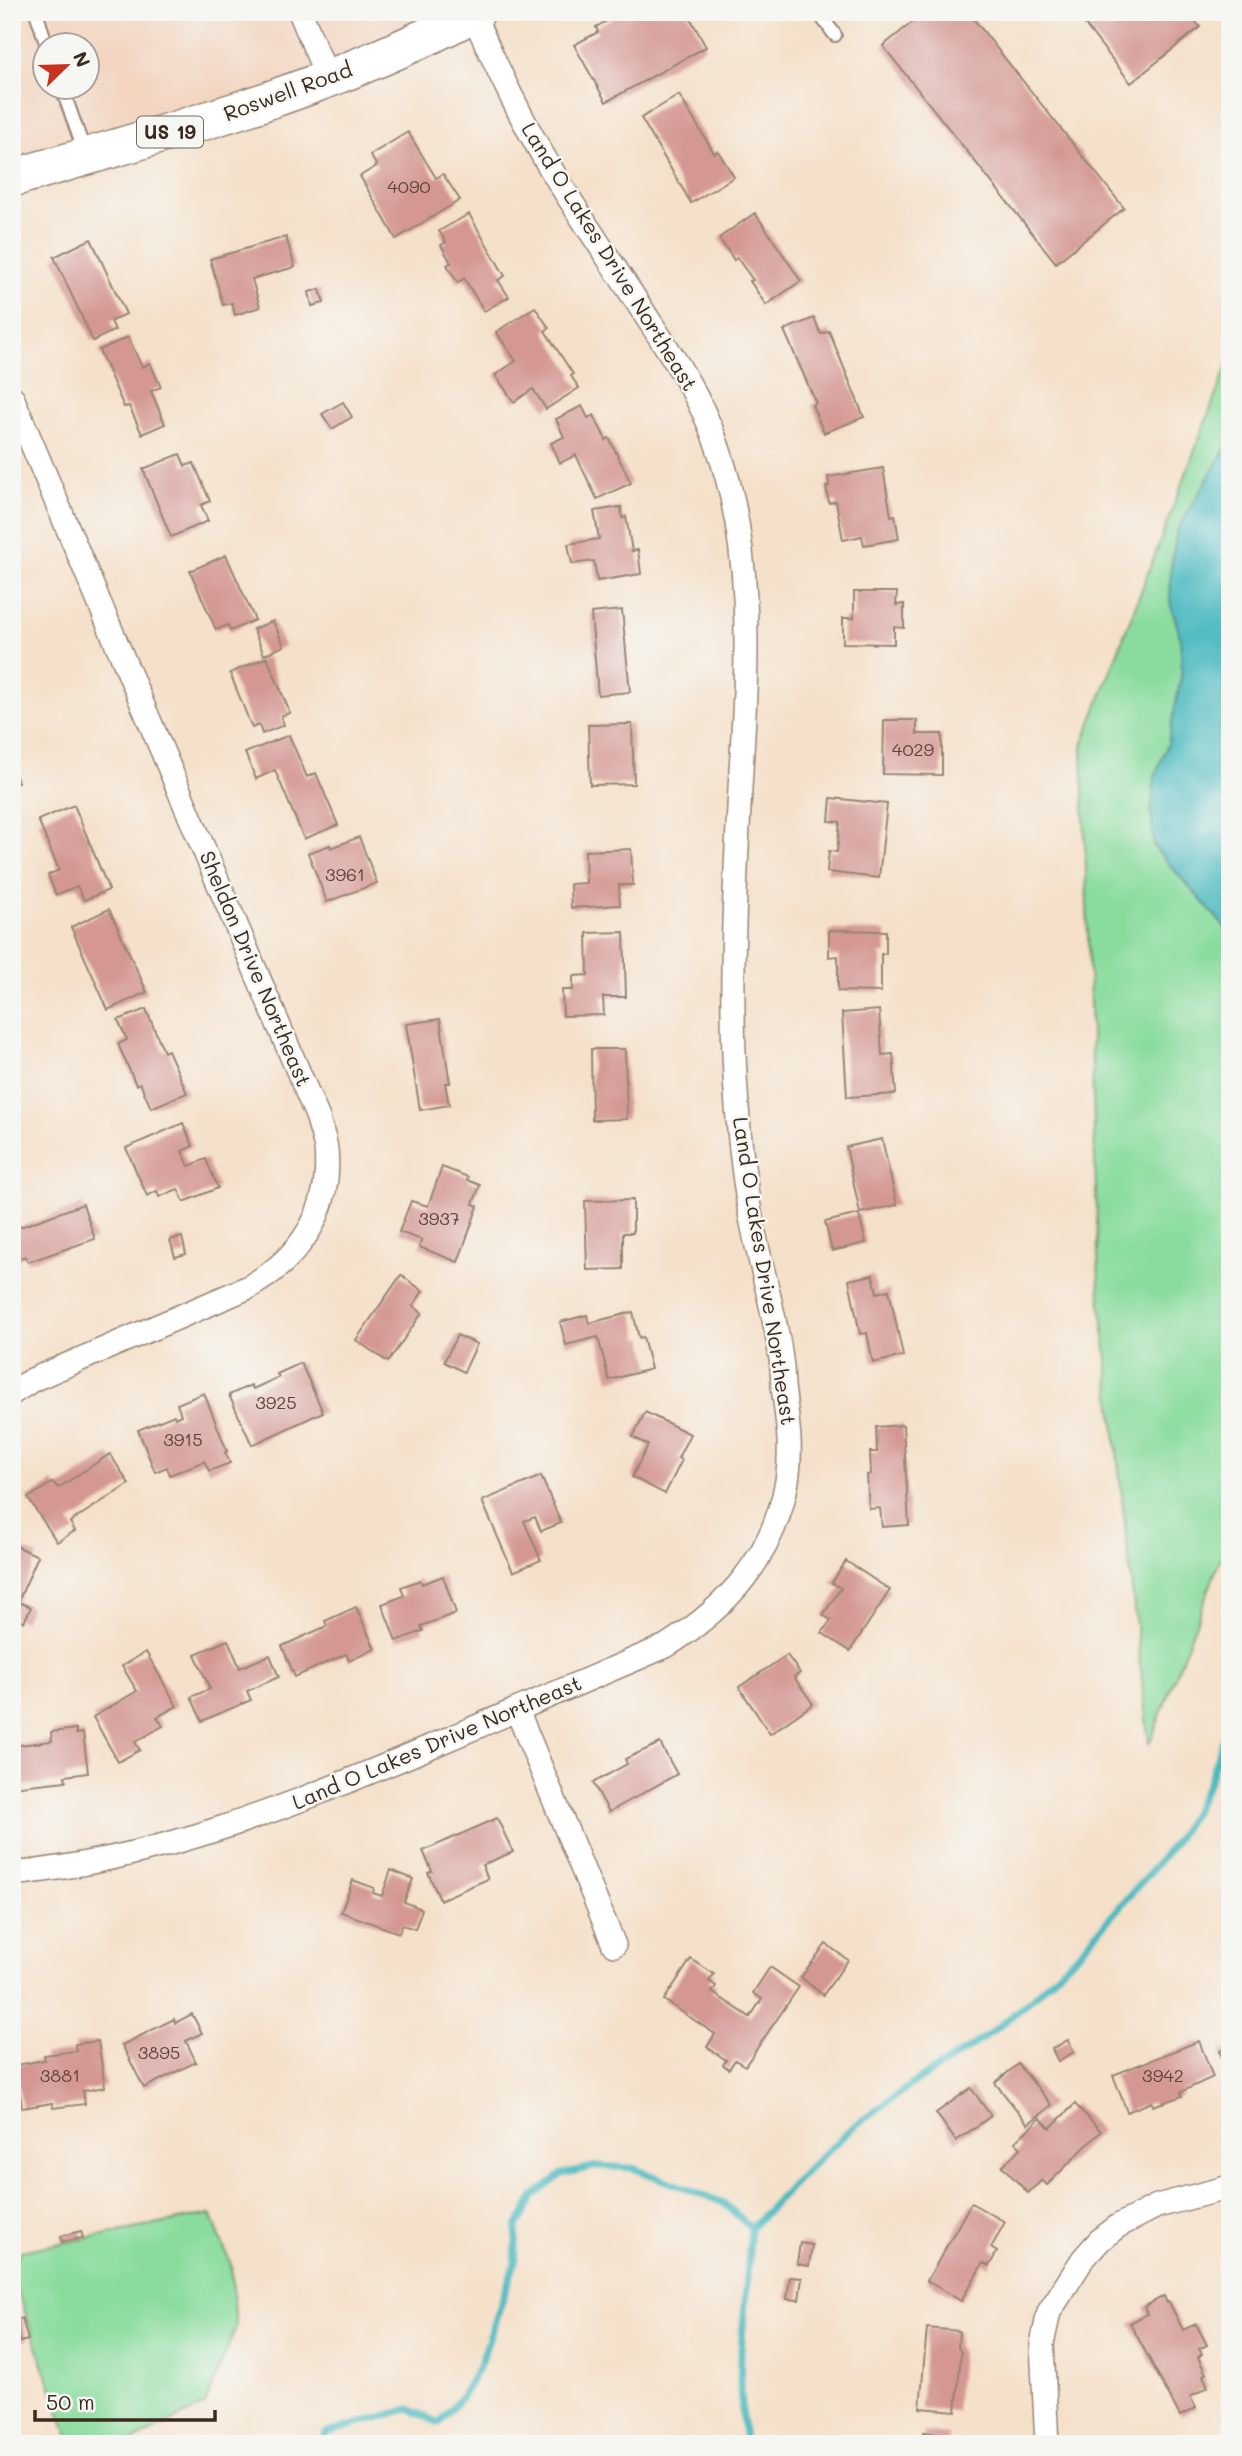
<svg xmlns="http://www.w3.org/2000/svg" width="1242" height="2456" viewBox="0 0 1242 2456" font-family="Mali,sans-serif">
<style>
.built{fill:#f3d4bf;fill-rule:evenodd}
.green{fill:#89dc9e;stroke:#62835e;stroke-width:2}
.water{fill:#4ab9c0;stroke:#42726f;stroke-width:2}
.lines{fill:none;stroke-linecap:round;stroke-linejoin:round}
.stream{stroke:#4ab9c0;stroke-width:7}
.building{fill:#d49793}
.lane-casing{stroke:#988574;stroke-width:16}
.street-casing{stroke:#988574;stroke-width:26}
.primary-casing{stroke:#988574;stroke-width:40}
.lane{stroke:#fff;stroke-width:12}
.street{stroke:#fff;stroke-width:23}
.primary{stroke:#fff;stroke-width:37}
.labels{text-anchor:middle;stroke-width:5;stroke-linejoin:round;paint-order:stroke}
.number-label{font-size:18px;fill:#61453b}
.shield{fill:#f6f6f2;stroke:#73675e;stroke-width:2}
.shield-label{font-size:19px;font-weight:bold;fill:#3b2a1e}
.street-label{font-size:21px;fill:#3b2a1e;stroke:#f6f6f2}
</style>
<rect width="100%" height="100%" fill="#f6f6f2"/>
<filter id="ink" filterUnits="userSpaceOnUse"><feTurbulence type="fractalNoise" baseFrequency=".0143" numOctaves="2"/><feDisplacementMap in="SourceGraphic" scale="14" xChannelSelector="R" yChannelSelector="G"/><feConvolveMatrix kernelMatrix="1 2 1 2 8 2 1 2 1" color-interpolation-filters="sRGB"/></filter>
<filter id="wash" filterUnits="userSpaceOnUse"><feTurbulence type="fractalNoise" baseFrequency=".00686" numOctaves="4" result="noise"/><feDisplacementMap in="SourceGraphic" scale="28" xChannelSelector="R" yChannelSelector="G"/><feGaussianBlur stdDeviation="1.57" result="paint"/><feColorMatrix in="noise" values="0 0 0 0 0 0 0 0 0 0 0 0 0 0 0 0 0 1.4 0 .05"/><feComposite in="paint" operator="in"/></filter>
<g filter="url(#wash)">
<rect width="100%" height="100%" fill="#f5e0c9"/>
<path class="built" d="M12 12H439L207 115 12 175ZM46 46H88V88H46Z"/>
<g class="green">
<polygon points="1230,358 1230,1534 1149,1745 1099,1286 1082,746"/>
<polygon points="211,2214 231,2265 236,2327 205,2405 126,2444 71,2444 12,2275 12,2266 21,2251"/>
</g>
<polygon class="water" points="1230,441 1230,933 1154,847 1151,812 1155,776 1168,743 1182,672 1180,636 1170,602 1171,566 1177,530"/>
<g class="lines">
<g class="stream">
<polyline points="321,2444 326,2433 409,2409 439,2423 462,2396 480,2365 515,2263 517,2227 534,2196 562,2174 597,2166 633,2168 724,2203 751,2228"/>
<polyline points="745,2444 740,2389 741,2352 751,2228 801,2176 853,2127 911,2085 972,2046 1001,2025 1028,2002 1080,1952 1151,1871 1174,1843 1193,1813 1209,1781 1230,1719"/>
</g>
</g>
<g id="blocks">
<g class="building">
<polygon points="611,12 687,12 706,47 606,102 574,45 598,32 596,27 614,17"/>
<polygon points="925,12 968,12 1124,208 1056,263 883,46"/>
<polygon points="1075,12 1188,12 1200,27 1131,83"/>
<polygon points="679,95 714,153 718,151 734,177 691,203 641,118"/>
<polygon points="408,132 436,178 443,174 460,200 396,239 360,176 377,166 370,155"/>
<polygon points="755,213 801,281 766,305 750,281 753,280 737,258 734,260 719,238"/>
<polygon points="469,214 505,276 498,280 509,297 484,311 464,278 458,283 447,265 451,263 441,245 446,242 439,231"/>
<polygon points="286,237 295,267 252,279 260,307 235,315 232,303 223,305 210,259"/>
<polygon points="91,239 126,314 111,321 115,330 93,341 54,257"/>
<polygon points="320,289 324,303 312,306 309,292"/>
<polygon points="535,307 549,328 545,331 573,374 571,376 579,388 546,409 533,389 514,402 495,375 516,361 496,332"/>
<polygon points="814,318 821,334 829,331 864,417 824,433 812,405 816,403 784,330"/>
<polygon points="128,337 142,367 150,363 161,387 151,391 165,424 142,434 129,406 124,407 99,350"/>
<polygon points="343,402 352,417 332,429 322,414"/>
<polygon points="582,406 588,418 594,415 606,440 609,438 631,483 597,499 576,455 560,463 551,443 564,437 556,419"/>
<polygon points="180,454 185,466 194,463 210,501 201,505 208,521 171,537 143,469"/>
<polygon points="883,468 891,516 895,515 899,539 864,545 862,536 843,540 836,501 829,503 826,487 829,486 828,477"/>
<polygon points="621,507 622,518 626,517 632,551 638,550 641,574 597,581 594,561 572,564 568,544 599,539 594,511"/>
<polygon points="226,555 255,620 230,631 228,625 216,630 190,571"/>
<polygon points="854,592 897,592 896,605 904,604 904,628 894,627 894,644 843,643 843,618 854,618"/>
<polygon points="622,610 630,692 598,695 591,613"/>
<polygon points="273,621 284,646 264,655 253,629"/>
<polygon points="267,657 290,713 281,716 284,725 262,734 259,725 252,728 230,673"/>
<polygon points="884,720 917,720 917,734 942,734 942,775 883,774"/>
<polygon points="632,724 634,784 590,785 588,725"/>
<polygon points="289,735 307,777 316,773 338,825 304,839 275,770 256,779 245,753"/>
<polygon points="12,767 18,782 12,785"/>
<polygon points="831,798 887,804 879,878 827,872 829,851 837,852 840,822 829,821"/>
<polygon points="74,805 109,890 84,900 77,886 56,895 48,875 59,870 38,820"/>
<polygon points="359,837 377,883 327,902 308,853 330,845 331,848"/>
<polygon points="631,849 633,885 619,885 620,905 571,908 570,884 586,883 585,851"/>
<polygon points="109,909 147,992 108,1010 71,927"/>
<polygon points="829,930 886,931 886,954 881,954 881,992 838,991 838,956 829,957"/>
<polygon points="624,932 626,997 603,997 604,1015 563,1016 562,990 573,990 573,976 588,975 587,933"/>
<polygon points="146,1009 164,1052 168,1050 187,1093 151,1108 140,1083 136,1085 118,1044 127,1040 118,1020"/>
<polygon points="879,1010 882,1055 893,1054 896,1094 847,1097 842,1013"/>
<polygon points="440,1019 450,1083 445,1083 449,1105 420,1110 406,1024"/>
<polygon points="591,1049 625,1049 627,1119 592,1120"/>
<polygon points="183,1123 193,1146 182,1151 189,1166 206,1159 218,1188 184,1202 178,1189 159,1197 157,1191 147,1196 126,1148"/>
<polygon points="882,1139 897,1205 860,1213 846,1147"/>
<polygon points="442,1167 468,1177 467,1180 480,1185 473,1204 478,1206 458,1262 419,1247 422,1240 399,1232 411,1201 428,1206"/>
<polygon points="633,1200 633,1233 623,1233 623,1269 587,1270 585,1201"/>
<polygon points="83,1204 95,1239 28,1262 25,1256 13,1261 12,1230"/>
<polygon points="859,1214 866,1243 832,1251 825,1222"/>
<polygon points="182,1237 186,1254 175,1257 170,1240"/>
<polygon points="401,1275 423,1291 413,1306 422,1313 388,1362 356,1340"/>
<polygon points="873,1275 877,1293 889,1290 903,1356 873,1363 867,1333 860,1334 849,1280"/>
<polygon points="633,1312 639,1338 643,1337 651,1369 609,1380 598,1337 566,1345 560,1322 587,1315 589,1323"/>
<polygon points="457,1335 477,1344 464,1372 444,1362"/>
<polygon points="301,1363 323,1412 252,1445 229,1395 251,1385 253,1389 279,1377 277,1374"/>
<polygon points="204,1393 227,1451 225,1452 230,1463 209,1471 204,1461 170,1475 167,1467 155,1472 138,1430 174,1415 175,1418 181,1415 177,1404"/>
<polygon points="645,1412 690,1434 678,1458 682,1460 665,1494 632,1477 648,1445 633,1437"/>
<polygon points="903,1425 909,1525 882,1527 880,1508 869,1509 867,1475 871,1474 870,1452 877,1452 876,1427"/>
<polygon points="110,1454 129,1484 70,1522 75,1531 57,1542 28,1498 53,1482 58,1488"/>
<polygon points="541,1476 561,1523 541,1531 535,1517 524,1521 541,1560 513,1572 482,1501"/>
<polygon points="16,1546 38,1556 18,1602 31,1607 24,1622 12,1616 12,1554"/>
<polygon points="846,1561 890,1590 850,1651 822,1633 831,1620 823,1615 841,1588 832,1583"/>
<polygon points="443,1576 456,1613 421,1626 423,1631 396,1641 382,1604 404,1596 401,1587 420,1580 422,1584"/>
<polygon points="356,1607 375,1649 349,1661 346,1654 295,1677 282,1646 327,1626 325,1621"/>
<polygon points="228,1640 240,1668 270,1655 279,1677 247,1691 251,1700 202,1721 191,1697 210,1689 195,1654"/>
<polygon points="146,1652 177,1706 157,1717 163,1726 135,1742 140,1750 118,1762 93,1717 137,1691 122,1666"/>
<polygon points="787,1655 800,1673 794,1677 813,1704 770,1734 739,1687"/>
<polygon points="76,1729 76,1734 83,1733 88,1773 65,1776 66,1781 12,1787 12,1746 52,1741 51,1732"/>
<polygon points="660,1743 677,1774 609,1812 593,1783 627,1764 625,1759"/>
<polygon points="497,1818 513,1852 482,1865 488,1879 440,1900 428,1873 432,1871 423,1851"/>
<polygon points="391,1870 413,1879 404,1902 422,1909 415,1929 402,1925 399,1933 341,1912 353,1880 374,1888 373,1893 382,1896"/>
<polygon points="826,1944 848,1960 823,1995 801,1977"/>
<polygon points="691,1959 714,1974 709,1981 716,1986 712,1992 750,2017 762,1999 753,1993 770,1967 799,1987 745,2066 735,2060 729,2069 723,2065 726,2060 707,2047 715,2034 664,2000"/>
<polygon points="192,2014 202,2033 186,2041 196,2062 144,2088 122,2045 174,2019 175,2023"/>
<polygon points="1068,2040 1074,2052 1058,2061 1052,2049"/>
<polygon points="98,2041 105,2087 83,2091 85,2104 53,2108 52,2103 22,2108 16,2065 45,2060 44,2055 76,2051 75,2044"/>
<polygon points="1199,2041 1213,2077 1181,2092 1182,2096 1153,2106 1152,2102 1127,2112 1113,2075"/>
<polygon points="1230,2048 1230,2079 1229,2080 1220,2051"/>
<polygon points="1018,2064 1052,2105 1028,2124 995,2083"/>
<polygon points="971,2088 991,2116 956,2141 936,2113"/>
<polygon points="1075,2104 1101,2131 1047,2185 1042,2180 1028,2193 1002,2166 1021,2148 1015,2142 1040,2118 1050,2128"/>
<polygon points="971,2203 1005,2222 991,2248 997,2252 989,2266 983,2263 961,2301 927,2281"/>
<polygon points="81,2231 83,2238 62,2242 61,2236"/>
<polygon points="800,2243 812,2245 809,2266 797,2264"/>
<polygon points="790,2277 802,2278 799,2300 787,2299"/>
<polygon points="1164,2296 1167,2303 1169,2302 1183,2330 1196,2324 1207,2345 1199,2349 1202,2354 1198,2357 1206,2374 1203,2375 1208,2387 1190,2397 1196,2408 1180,2416 1130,2323 1147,2314 1144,2307"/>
<polygon points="22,2318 28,2340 20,2342 14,2321"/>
<polygon points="927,2328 959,2331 958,2347 961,2352 956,2411 920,2408"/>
<polygon points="924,2432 949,2435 948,2444 922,2444"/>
</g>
</g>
</g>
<g filter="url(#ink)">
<use href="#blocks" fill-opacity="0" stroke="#988574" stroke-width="2"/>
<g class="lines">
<g class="lane-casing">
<g id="lane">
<polyline points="36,12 47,46"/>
<polyline points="818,12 835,35"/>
<polyline points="62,88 85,153"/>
</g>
</g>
<g class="street-casing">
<g id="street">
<polyline points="300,12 328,79"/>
<path d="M12 397 318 1118C320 1128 325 1139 326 1149 332 1211 301 1257 249 1287L32 1380 12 1393"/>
<polyline points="517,1710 614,1945"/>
<path d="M12 1874C159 1859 292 1806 427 1748 506 1714 586 1680 666 1646 728 1607 774 1556 787 1481 792 1451 788 1424 784 1394 782 1382 783 1370 781 1359 774 1304 755 1250 747 1195 727 1066 732 938 739 808 745 685 759 561 716 442 700 397 674 358 648 319 618 272 586 226 557 179 524 126 498 70 473 14"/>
<polyline points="1047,2444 1042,2344 1049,2312 1083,2259 1100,2240 1118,2226 1157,2206 1230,2187"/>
</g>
</g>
<g class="primary-casing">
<path id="primary" d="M12 178C170 132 330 90 476 12"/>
</g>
<use href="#lane" class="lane"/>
<use href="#street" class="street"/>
<use href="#primary" class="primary"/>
</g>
</g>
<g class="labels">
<g class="number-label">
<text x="409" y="193">4090</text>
<text x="913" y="756">4029</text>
<text x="345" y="881">3961</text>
<text x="439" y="1225">3937</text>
<text x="276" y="1409">3925</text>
<text x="183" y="1446">3915</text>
<text x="159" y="2059">3895</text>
<text x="60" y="2082">3881</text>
<text x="1163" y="2082">3942</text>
</g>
<rect class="shield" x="137" y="116.5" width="66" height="31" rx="5"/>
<g class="shield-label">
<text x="170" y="139">US 19</text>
</g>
<g class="street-label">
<text transform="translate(288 92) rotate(-20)" y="7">Roswell Road</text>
<text transform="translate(609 257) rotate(58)" y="7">Land O Lakes Drive Northeast</text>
<text transform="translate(255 969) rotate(67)" y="7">Sheldon Drive Northeast</text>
<text transform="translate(764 1271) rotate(81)" y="7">Land O Lakes Drive Northeast</text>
<text transform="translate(437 1743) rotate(-23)" y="7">Land O Lakes Drive Northeast</text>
</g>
</g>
<rect width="1242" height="2456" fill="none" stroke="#f6f6f2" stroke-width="42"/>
<g transform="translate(66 66) rotate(67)"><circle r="33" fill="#f6f6f2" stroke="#aba49d" stroke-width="2"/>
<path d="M0-5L12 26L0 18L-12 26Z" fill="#c8321e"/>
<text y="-10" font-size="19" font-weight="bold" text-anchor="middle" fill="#3b2a1e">N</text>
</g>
<path d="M35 2410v10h180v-10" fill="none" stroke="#3b2a1e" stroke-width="3.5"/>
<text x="46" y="2410" font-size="21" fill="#3b2a1e" stroke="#f6f6f2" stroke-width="5" paint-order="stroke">50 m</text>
</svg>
